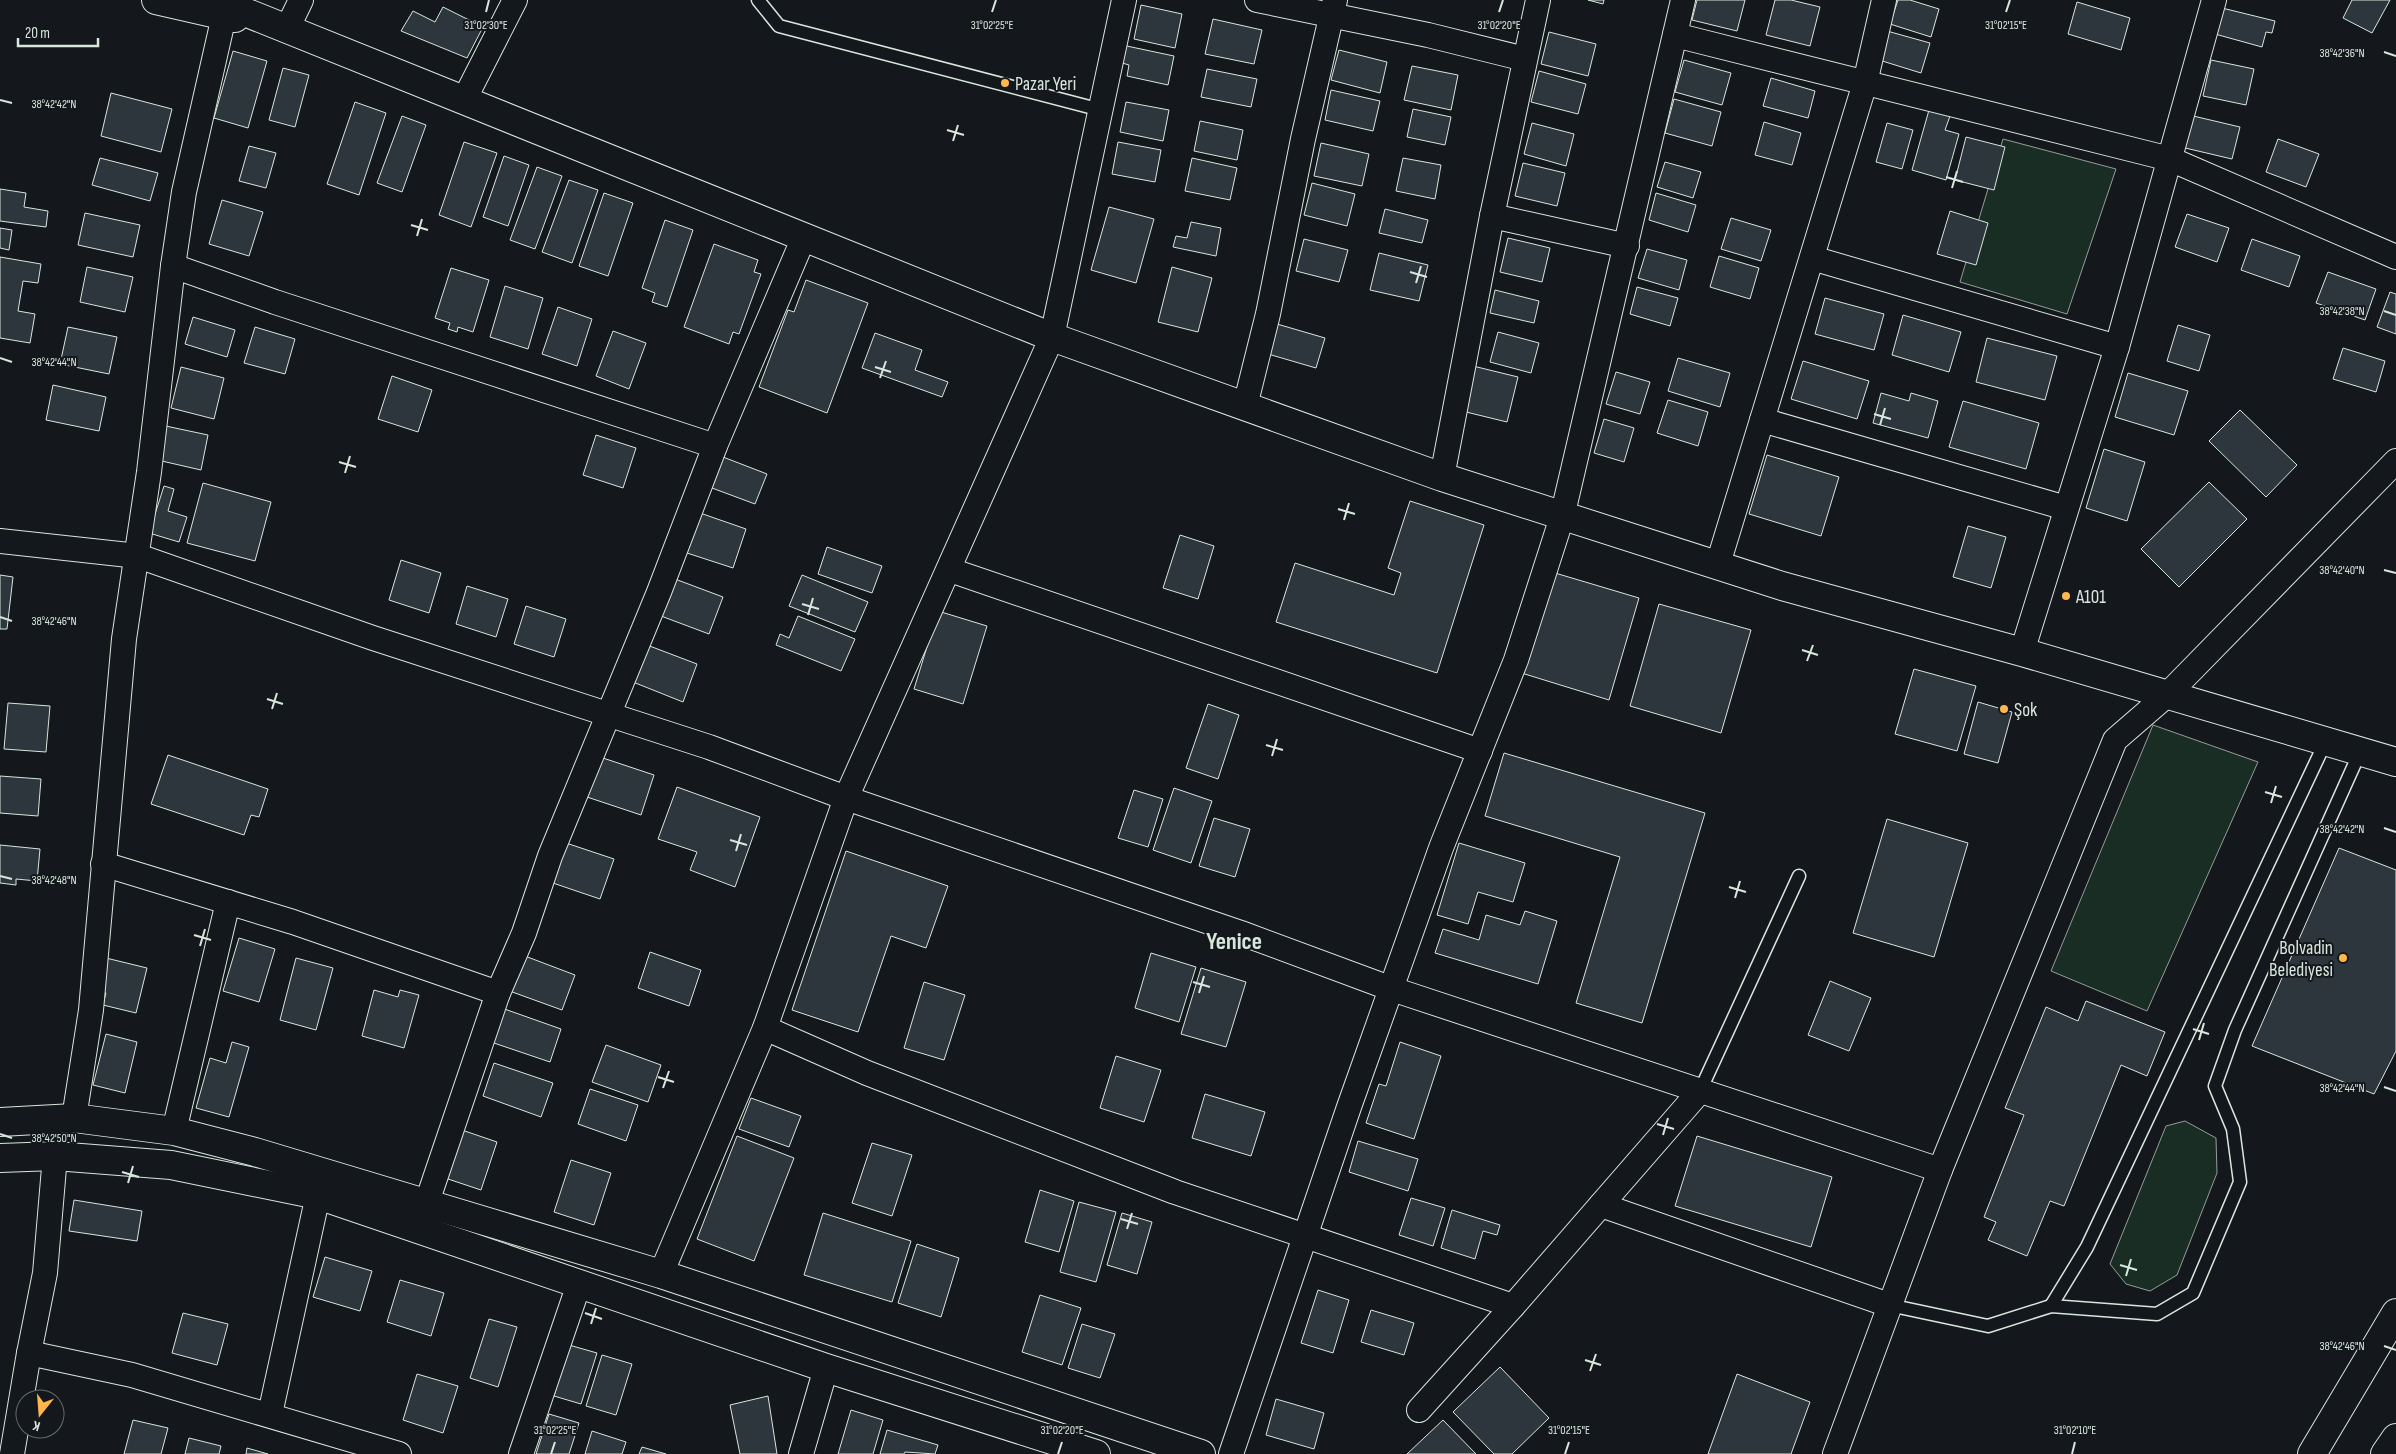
<svg xmlns="http://www.w3.org/2000/svg" width="2396" height="1454" viewBox="0 0 2396 1454" font-family="'Sofia Sans Condensed',sans-serif">
<style>
.green{fill:#1a2d24;stroke:#939e99}
.building{fill:#2c363c;stroke:#d8e6dc}
.lines{fill:none;stroke-linecap:round;stroke-linejoin:round}
.service-casing{stroke:#d8e6dc;stroke-width:15}
.minor-casing{stroke:#d8e6dc;stroke-width:26}
.tertiary-casing{stroke:#d8e6dc;stroke-width:30}
.secondary-casing{stroke:#d8e6dc;stroke-width:30}
.trunk-casing{stroke:#d8e6dc;stroke-width:30}
.service{stroke:#14181c;stroke-width:12}
.minor{stroke:#14181c;stroke-width:24}
.tertiary{stroke:#14181c;stroke-width:28}
.secondary{stroke:#14181c;stroke-width:28}
.trunk{stroke:#14181c;stroke-width:28}
.ticks{fill:none;stroke:#d8e6dc;stroke-width:2}
.poi-dot{fill:#ffb74d;stroke:#14181c;stroke-width:2}
.labels{text-anchor:middle;stroke-width:4;stroke-linejoin:round;paint-order:stroke}
.poi-label{font-size:19px;fill:#d8e6dc;stroke:#14181c;text-anchor:start}
.district-label{font-size:24px;font-weight:bold;fill:#d8e6dc;stroke:#14181c}
.ticks-label{font-size:12px;text-anchor:middle;fill:#d8e6dc;stroke:#14181c;stroke-width:4;stroke-linejoin:round;paint-order:stroke}
</style>
<rect width="100%" height="100%" fill="#14181c"/>
<g class="green">
<polygon points="2003,139 2116,169 2067,314 1960,282"/>
<polygon points="2153,725 2258,762 2147,1011 2051,971"/>
<polygon points="2185,1121 2216,1138 2217,1173 2177,1275 2150,1291 2126,1284 2110,1264 2166,1126"/>
</g>
<g class="building">
<polygon points="1588,0 1604,0 1603,4"/>
<polygon points="1697,0 1745,0 1737,31 1692,20"/>
<polygon points="1775,0 1791,0 1820,7 1810,46 1766,35"/>
<polygon points="1898,0 1910,0 1939,9 1931,37 1890,24"/>
<polygon points="2352,0 2390,0 2372,33 2343,18"/>
<polygon points="2077,2 2130,18 2121,50 2068,34"/>
<polygon points="1141,5 1182,14 1175,48 1134,39"/>
<polygon points="443,7 483,27 467,58 401,31 413,11 435,22"/>
<polygon points="2222,8 2275,21 2272,33 2266,32 2262,47 2215,34"/>
<polygon points="1213,19 1262,30 1254,64 1205,54"/>
<polygon points="1887,31 1930,43 1921,73 1879,60"/>
<polygon points="1549,32 1596,44 1588,76 1541,64"/>
<polygon points="1122,45 1174,56 1168,85 1127,76 1129,65 1119,62"/>
<polygon points="1339,50 1387,62 1380,93 1331,80"/>
<polygon points="233,51 267,61 248,128 214,118"/>
<polygon points="1684,60 1731,73 1722,105 1675,92"/>
<polygon points="2211,60 2254,69 2246,105 2203,96"/>
<polygon points="1412,66 1458,75 1451,110 1404,100"/>
<polygon points="283,68 309,75 295,127 269,120"/>
<polygon points="1207,69 1257,79 1251,107 1201,97"/>
<polygon points="1539,71 1586,84 1578,114 1531,102"/>
<polygon points="1771,78 1815,91 1808,118 1763,106"/>
<polygon points="1331,90 1380,101 1373,131 1325,120"/>
<polygon points="111,93 172,109 161,152 101,136"/>
<polygon points="1674,99 1721,112 1712,146 1665,133"/>
<polygon points="355,102 386,113 359,195 327,184"/>
<polygon points="1126,102 1169,110 1163,141 1120,132"/>
<polygon points="1413,109 1451,117 1445,145 1407,137"/>
<polygon points="1929,110 1950,116 1945,130 1959,134 1946,180 1912,170"/>
<polygon points="2189,115 2240,127 2232,159 2181,147"/>
<polygon points="402,116 426,125 402,192 377,183"/>
<polygon points="1200,121 1243,130 1237,160 1194,151"/>
<polygon points="1764,122 1801,133 1792,165 1755,155"/>
<polygon points="1532,123 1574,134 1566,166 1524,154"/>
<polygon points="1887,123 1913,130 1902,169 1876,162"/>
<polygon points="1966,137 2005,147 1994,190 1955,180"/>
<polygon points="2278,139 2319,154 2306,187 2266,172"/>
<polygon points="464,142 497,153 471,227 439,215"/>
<polygon points="1118,142 1161,150 1155,182 1112,174"/>
<polygon points="1321,143 1369,154 1362,186 1314,176"/>
<polygon points="249,146 276,153 266,188 239,181"/>
<polygon points="504,156 529,165 508,226 483,217"/>
<polygon points="100,158 158,173 150,201 92,185"/>
<polygon points="1192,158 1237,168 1230,200 1185,191"/>
<polygon points="1403,158 1441,165 1435,199 1396,191"/>
<polygon points="1665,162 1701,172 1693,198 1657,187"/>
<polygon points="1523,163 1565,173 1557,206 1515,196"/>
<polygon points="537,167 562,176 535,249 510,240"/>
<polygon points="569,180 598,190 572,263 542,252"/>
<polygon points="1312,183 1355,194 1347,226 1304,215"/>
<polygon points="0,189 26,193 24,207 48,211 46,227 0,221"/>
<polygon points="604,193 633,203 608,276 579,266"/>
<polygon points="1656,193 1696,205 1688,232 1649,220"/>
<polygon points="222,200 263,212 249,256 209,244"/>
<polygon points="1109,207 1154,219 1136,283 1091,270"/>
<polygon points="1385,209 1428,220 1422,243 1379,233"/>
<polygon points="1950,211 1988,223 1976,265 1937,254"/>
<polygon points="85,213 140,225 133,257 78,245"/>
<polygon points="2187,214 2229,228 2217,262 2175,247"/>
<polygon points="1731,218 1771,230 1761,261 1721,249"/>
<polygon points="665,220 693,230 667,307 652,302 655,293 642,288"/>
<polygon points="1191,222 1221,228 1216,256 1173,247 1176,236 1187,238"/>
<polygon points="0,228 12,230 9,250 0,248"/>
<polygon points="1508,238 1550,248 1542,282 1500,272"/>
<polygon points="1304,239 1348,250 1339,282 1296,271"/>
<polygon points="2252,239 2300,256 2289,287 2241,270"/>
<polygon points="714,244 758,260 754,272 761,274 739,334 733,332 729,344 684,327"/>
<polygon points="1647,249 1687,260 1679,290 1638,278"/>
<polygon points="1379,253 1428,265 1419,301 1370,290"/>
<polygon points="1719,256 1759,268 1750,299 1710,287"/>
<polygon points="0,257 41,264 38,283 23,281 18,311 35,314 30,343 0,338"/>
<polygon points="87,267 133,277 125,312 80,302"/>
<polygon points="1172,267 1212,278 1198,332 1158,322"/>
<polygon points="451,268 489,280 473,332 458,327 457,332 448,329 450,323 435,318"/>
<polygon points="2328,272 2376,289 2365,320 2316,303"/>
<polygon points="806,280 868,303 827,413 759,387 788,310 794,312"/>
<polygon points="505,286 543,298 528,349 490,337"/>
<polygon points="1637,287 1678,298 1670,326 1630,314"/>
<polygon points="1495,290 1539,301 1534,323 1490,313"/>
<polygon points="2390,292 2396,294 2396,334 2377,327"/>
<polygon points="1825,298 1884,314 1874,350 1815,334"/>
<polygon points="558,307 592,319 577,366 542,354"/>
<polygon points="1903,315 1961,332 1949,372 1892,355"/>
<polygon points="193,317 235,330 227,357 185,344"/>
<polygon points="1277,324 1325,338 1316,368 1268,354"/>
<polygon points="2178,325 2210,335 2199,371 2167,361"/>
<polygon points="68,327 117,337 109,374 60,364"/>
<polygon points="255,327 295,339 285,374 244,363"/>
<polygon points="613,331 646,343 629,389 596,376"/>
<polygon points="1498,332 1539,343 1531,373 1490,362"/>
<polygon points="875,333 922,350 915,370 948,382 942,397 862,368"/>
<polygon points="1987,338 2057,356 2045,400 1976,382"/>
<polygon points="2343,348 2385,361 2376,392 2333,379"/>
<polygon points="1678,358 1730,373 1720,407 1668,391"/>
<polygon points="1803,361 1869,381 1857,419 1791,399"/>
<polygon points="1473,366 1518,377 1507,422 1462,411"/>
<polygon points="181,367 224,378 214,419 171,408"/>
<polygon points="1616,372 1650,382 1640,414 1606,404"/>
<polygon points="2128,373 2188,391 2174,435 2115,417"/>
<polygon points="392,376 432,390 418,432 378,419"/>
<polygon points="53,385 106,397 99,431 46,420"/>
<polygon points="1881,393 1909,401 1911,393 1938,401 1928,438 1873,423"/>
<polygon points="1668,400 1708,412 1698,446 1657,433"/>
<polygon points="1963,401 2039,423 2026,469 1949,447"/>
<polygon points="2240,410 2297,465 2266,497 2209,441"/>
<polygon points="1604,419 1634,428 1624,462 1594,453"/>
<polygon points="161,425 208,435 201,470 153,459"/>
<polygon points="596,435 636,448 623,488 583,475"/>
<polygon points="2104,449 2145,462 2127,521 2086,508"/>
<polygon points="1767,455 1839,477 1821,536 1749,514"/>
<polygon points="723,457 767,474 755,504 712,488"/>
<polygon points="2209,482 2247,519 2179,587 2141,549"/>
<polygon points="203,483 271,502 255,561 187,543"/>
<polygon points="164,486 174,489 168,511 187,517 179,542 149,533"/>
<polygon points="1410,501 1484,525 1437,673 1276,622 1295,563 1394,595 1401,573 1388,568"/>
<polygon points="700,513 746,529 733,568 687,553"/>
<polygon points="1968,526 2006,537 1991,588 1953,577"/>
<polygon points="1180,535 1214,546 1198,599 1163,588"/>
<polygon points="827,547 882,566 872,593 818,574"/>
<polygon points="401,560 441,573 429,613 389,600"/>
<polygon points="1545,570 1639,598 1609,700 1515,671"/>
<polygon points="0,575 13,577 7,629 0,629"/>
<polygon points="802,575 868,602 855,632 789,606"/>
<polygon points="675,579 723,597 709,634 661,616"/>
<polygon points="467,586 508,599 496,637 456,624"/>
<polygon points="1659,604 1751,630 1721,733 1630,706"/>
<polygon points="526,606 566,619 554,657 514,644"/>
<polygon points="938,611 987,626 963,704 914,689"/>
<polygon points="798,616 855,639 841,671 776,645 780,634 789,638"/>
<polygon points="647,645 697,664 683,702 633,682"/>
<polygon points="1914,669 1976,686 1957,751 1895,734"/>
<polygon points="1978,702 2012,712 1998,763 1964,754"/>
<polygon points="8,703 50,706 46,752 4,749"/>
<polygon points="1208,704 1239,715 1218,779 1186,768"/>
<polygon points="1504,753 1705,813 1642,1023 1576,1003 1620,857 1485,816"/>
<polygon points="168,755 268,789 259,817 251,815 244,835 151,804"/>
<polygon points="597,756 654,775 641,815 584,796"/>
<polygon points="0,776 41,779 38,816 0,813"/>
<polygon points="677,787 760,817 735,887 690,870 697,852 658,839"/>
<polygon points="1174,788 1212,801 1191,863 1153,850"/>
<polygon points="1134,790 1163,799 1148,847 1118,838"/>
<polygon points="1214,818 1250,829 1235,877 1199,866"/>
<polygon points="1887,819 1968,843 1934,957 1853,933"/>
<polygon points="560,841 614,859 600,899 547,881"/>
<polygon points="1459,843 1525,863 1513,902 1478,892 1468,924 1437,915"/>
<polygon points="0,845 40,849 37,881 16,879 16,885 0,883"/>
<polygon points="2339,848 2396,870 2396,1051 2374,1094 2252,1046"/>
<polygon points="846,851 948,886 926,948 891,936 858,1032 792,1010"/>
<polygon points="1525,911 1557,921 1538,984 1435,953 1443,929 1479,940 1486,915 1520,925"/>
<polygon points="239,938 275,949 259,1002 223,991"/>
<polygon points="650,952 701,970 689,1006 638,988"/>
<polygon points="517,953 575,975 562,1010 504,989"/>
<polygon points="1151,953 1196,967 1179,1022 1135,1008"/>
<polygon points="106,958 147,968 136,1013 103,1005 106,993 98,991"/>
<polygon points="296,958 333,968 316,1030 280,1020"/>
<polygon points="1201,968 1246,982 1226,1047 1181,1034"/>
<polygon points="1830,981 1871,998 1849,1051 1808,1035"/>
<polygon points="924,982 965,995 944,1060 904,1048"/>
<polygon points="374,990 398,997 400,990 419,995 404,1048 362,1036"/>
<polygon points="2086,1001 2165,1032 2147,1076 2121,1065 2064,1206 2050,1201 2027,1256 1988,1240 1996,1222 1984,1217 2024,1115 2005,1108 2046,1007 2078,1021"/>
<polygon points="496,1006 561,1029 550,1062 485,1040"/>
<polygon points="106,1034 137,1042 125,1093 93,1085"/>
<polygon points="232,1042 249,1047 229,1117 196,1108 210,1058 226,1063"/>
<polygon points="1400,1042 1441,1056 1414,1139 1366,1123 1379,1084 1386,1086"/>
<polygon points="606,1045 661,1065 648,1102 592,1082"/>
<polygon points="1116,1056 1161,1070 1144,1122 1100,1108"/>
<polygon points="494,1063 553,1083 541,1117 483,1096"/>
<polygon points="590,1089 638,1105 626,1141 578,1124"/>
<polygon points="1205,1094 1265,1112 1251,1156 1192,1138"/>
<polygon points="751,1098 801,1116 789,1147 739,1129"/>
<polygon points="456,1128 497,1142 481,1190 439,1176"/>
<polygon points="737,1136 794,1158 754,1261 697,1239"/>
<polygon points="1697,1136 1832,1177 1811,1247 1675,1206"/>
<polygon points="1358,1141 1418,1159 1408,1191 1349,1172"/>
<polygon points="872,1143 912,1155 892,1216 852,1203"/>
<polygon points="571,1160 611,1173 594,1225 554,1212"/>
<polygon points="1040,1190 1074,1201 1059,1252 1025,1242"/>
<polygon points="1411,1198 1445,1208 1433,1246 1399,1235"/>
<polygon points="74,1200 142,1211 137,1241 69,1231"/>
<polygon points="1079,1202 1116,1212 1096,1282 1060,1272"/>
<polygon points="1452,1210 1500,1225 1497,1235 1483,1231 1475,1259 1441,1248"/>
<polygon points="823,1213 911,1241 892,1302 804,1275"/>
<polygon points="1122,1213 1152,1222 1137,1274 1107,1265"/>
<polygon points="917,1244 959,1258 941,1317 898,1303"/>
<polygon points="325,1257 372,1271 360,1311 313,1297"/>
<polygon points="400,1280 444,1293 431,1336 387,1322"/>
<polygon points="1318,1290 1349,1300 1333,1353 1301,1343"/>
<polygon points="1040,1295 1081,1308 1062,1365 1022,1352"/>
<polygon points="1371,1310 1414,1323 1404,1355 1361,1342"/>
<polygon points="183,1313 228,1324 217,1365 172,1353"/>
<polygon points="489,1319 517,1327 498,1387 470,1378"/>
<polygon points="1082,1324 1115,1334 1100,1378 1068,1368"/>
<polygon points="569,1345 597,1353 581,1404 554,1396"/>
<polygon points="602,1355 632,1364 616,1415 586,1406"/>
<polygon points="1500,1367 1549,1418 1512,1454 1494,1454 1453,1412"/>
<polygon points="417,1374 458,1386 443,1433 403,1420"/>
<polygon points="1737,1374 1810,1402 1791,1454 1708,1454"/>
<polygon points="768,1396 777,1454 740,1454 730,1405"/>
<polygon points="1276,1399 1324,1413 1314,1449 1266,1435"/>
<polygon points="851,1410 883,1420 873,1454 838,1454"/>
<polygon points="549,1414 579,1423 569,1454 536,1454"/>
<polygon points="133,1420 168,1428 161,1454 124,1454"/>
<polygon points="1443,1420 1476,1454 1407,1454"/>
<polygon points="887,1430 938,1445 935,1454 905,1452 904,1454 880,1454"/>
<polygon points="592,1431 626,1442 622,1454 585,1454"/>
<polygon points="189,1438 221,1446 219,1454 185,1454"/>
<polygon points="642,1447 666,1454 639,1454"/>
<polygon points="247,1448 268,1454 246,1454"/>
</g>
<g class="lines">
<g class="service-casing">
<g id="service">
<polyline points="758,0 779,26 1101,110"/>
<polyline points="1700,1091 1799,876"/>
<polyline points="1889,1305 1988,1326 2051,1306 2157,1314 2193,1293 2240,1182 2233,1129 2215,1086 2235,1030 2360,752"/>
<polyline points="2051,1306 2087,1247 2325,743"/>
</g>
</g>
<g class="minor-casing">
<g id="minor">
<polyline points="1257,0 1428,35 1525,59"/>
<polyline points="287,29 301,0"/>
<polyline points="1675,35 2170,159 2396,257"/>
<polyline points="464,100 515,0"/>
<polyline points="1492,216 1627,246"/>
<polyline points="1812,258 2117,347"/>
<polyline points="173,266 275,302 715,446"/>
<polyline points="1245,406 1268,314 1303,139 1335,0"/>
<polyline points="1762,420 2066,508"/>
<polyline points="1442,477 1492,216 1538,0"/>
<polyline points="0,541 138,556 373,638 709,747 846,798 1241,933 1392,989 1940,1170"/>
<polyline points="1718,564 1865,83 1884,0"/>
<polyline points="950,570 1480,751"/>
<polyline points="2022,652 2117,347 2214,0"/>
<polyline points="103,864 293,922 498,993"/>
<polyline points="765,1028 867,1073 1175,1192 1513,1306"/>
<polyline points="74,1118 91,1010 124,639 149,472 173,266 184,192 224,16"/>
<polyline points="174,1131 228,902"/>
<polyline points="427,1202 498,993 524,933 550,856 659,592 715,446 804,237"/>
<polyline points="1601,1205 1889,1305"/>
<polyline points="661,1274 765,1028 846,798 1052,337 1124,0"/>
<polyline points="29,1353 132,1375 399,1454"/>
<polyline points="1419,1410 1513,1306 1700,1091"/>
<polyline points="270,1414 318,1195"/>
<polyline points="12,1454 29,1353 45,1273 55,1156"/>
<polyline points="521,1454 579,1284"/>
<polyline points="801,1454 826,1368"/>
<polyline points="1231,1454 1349,1107 1441,848 1516,660 1562,517 1683,0"/>
<polyline points="1835,1454 1940,1170 2115,740 2167,695 2396,461"/>
</g>
</g>
<g class="tertiary-casing">
<g id="tertiary">
<polyline points="156,0 235,18"/>
<polyline points="215,0 1052,337 1442,477 1782,586 2022,652 2396,762"/>
</g>
</g>
<g class="secondary-casing">
<g id="secondary">
<polyline points="0,1122 74,1118 174,1131 255,1152 661,1274 1201,1454"/>
<polyline points="0,1158 55,1156 171,1165 318,1195 826,1368 1096,1454"/>
</g>
</g>
<g class="trunk-casing">
<g id="trunk">
<polyline points="2312,1454 2396,1313"/>
<polyline points="2385,1454 2396,1438"/>
</g>
</g>
<use href="#service" class="service"/>
<use href="#minor" class="minor"/>
<use href="#tertiary" class="tertiary"/>
<use href="#secondary" class="secondary"/>
<use href="#trunk" class="trunk"/>
</g>
<path class="ticks" d="M486 12 489 0M992 12 996 0M1499 12 1503 0M2006 12 2010 0M2384 52 2396 56M0 100 12 103M947 130 964 135M953 141 958 125M1946 177 1963 182M1952 188 1957 171M411 225 428 230M417 236 422 219M1410 272 1427 277M1416 283 1421 266M2384 311 2396 315M0 358 12 362M875 367 891 372M880 378 886 361M1874 414 1891 419M1880 425 1885 408M339 462 356 467M345 473 350 456M1338 509 1355 514M1344 520 1349 503M2384 570 2396 573M802 604 819 609M808 615 813 598M0 617 12 621M1802 650 1818 655M1807 661 1813 645M267 699 283 704M272 709 277 693M1266 745 1283 750M1272 756 1277 739M2265 792 2282 797M2271 803 2276 786M2384 828 2396 832M730 840 747 845M736 851 741 834M0 876 12 879M1729 887 1746 892M1735 898 1740 881M194 935 211 940M200 946 205 929M1193 982 1210 987M1199 993 1204 976M2193 1029 2209 1034M2199 1040 2204 1023M658 1077 674 1082M2384 1087 2396 1091M663 1088 669 1071M1657 1124 1674 1129M0 1134 12 1138M1663 1135 1668 1118M122 1172 139 1177M128 1183 133 1166M1121 1219 1138 1224M1127 1229 1132 1213M2120 1265 2137 1270M2126 1276 2131 1259M585 1313 602 1319M591 1324 596 1308M2384 1346 2396 1350M1585 1360 1601 1365M1590 1371 1596 1354M551 1454 555 1442M1058 1454 1062 1442M1565 1454 1569 1442M2072 1454 2075 1442"/>
<g class="poi-dot">
<circle cx="1005" cy="83" r="5"/>
<circle cx="2066" cy="596" r="5"/>
<circle cx="2004" cy="709" r="5"/>
<circle cx="2343" cy="958" r="5"/>
</g>
<g class="labels">
<g class="poi-label">
<text x="1015" y="90">Pazar Yeri</text>
<text x="2076" y="603">A101</text>
<text x="2014" y="716">Şok</text>
<text x="2333" y="954" text-anchor="end">Bolvadin<tspan x="2333" dy="22">Belediyesi</tspan></text>
</g>
<g class="district-label">
<text x="1234" y="949">Yenice</text>
</g>
</g>
<g class="ticks-label">
<text x="486" y="29">31°02'30"E</text>
<text x="992" y="29">31°02'25"E</text>
<text x="1499" y="29">31°02'20"E</text>
<text x="2006" y="29">31°02'15"E</text>
<text x="2342" y="57">38°42'36"N</text>
<text x="54" y="108">38°42'42"N</text>
<text x="2342" y="315">38°42'38"N</text>
<text x="54" y="366">38°42'44"N</text>
<text x="2342" y="574">38°42'40"N</text>
<text x="54" y="625">38°42'46"N</text>
<text x="2342" y="833">38°42'42"N</text>
<text x="54" y="884">38°42'48"N</text>
<text x="2342" y="1092">38°42'44"N</text>
<text x="54" y="1142">38°42'50"N</text>
<text x="2342" y="1350">38°42'46"N</text>
<text x="555" y="1434">31°02'25"E</text>
<text x="1062" y="1434">31°02'20"E</text>
<text x="1569" y="1434">31°02'15"E</text>
<text x="2075" y="1434">31°02'10"E</text>
</g>
<g transform="translate(40 1414) rotate(197)"><circle r="24" fill="#14181c" stroke="#626a69"/>
<path d="M0-4L9 19L0 12L-9 19Z" fill="#ffb74d"/>
<text y="-8" font-size="14" font-weight="bold" text-anchor="middle" fill="#d8e6dc">K</text>
</g>
<path d="M18 38v8h80v-8" fill="none" stroke="#d8e6dc" stroke-width="2.5"/>
<text x="25" y="38" font-size="15" fill="#d8e6dc" stroke="#14181c" stroke-width="4" paint-order="stroke">20 m</text>
</svg>
